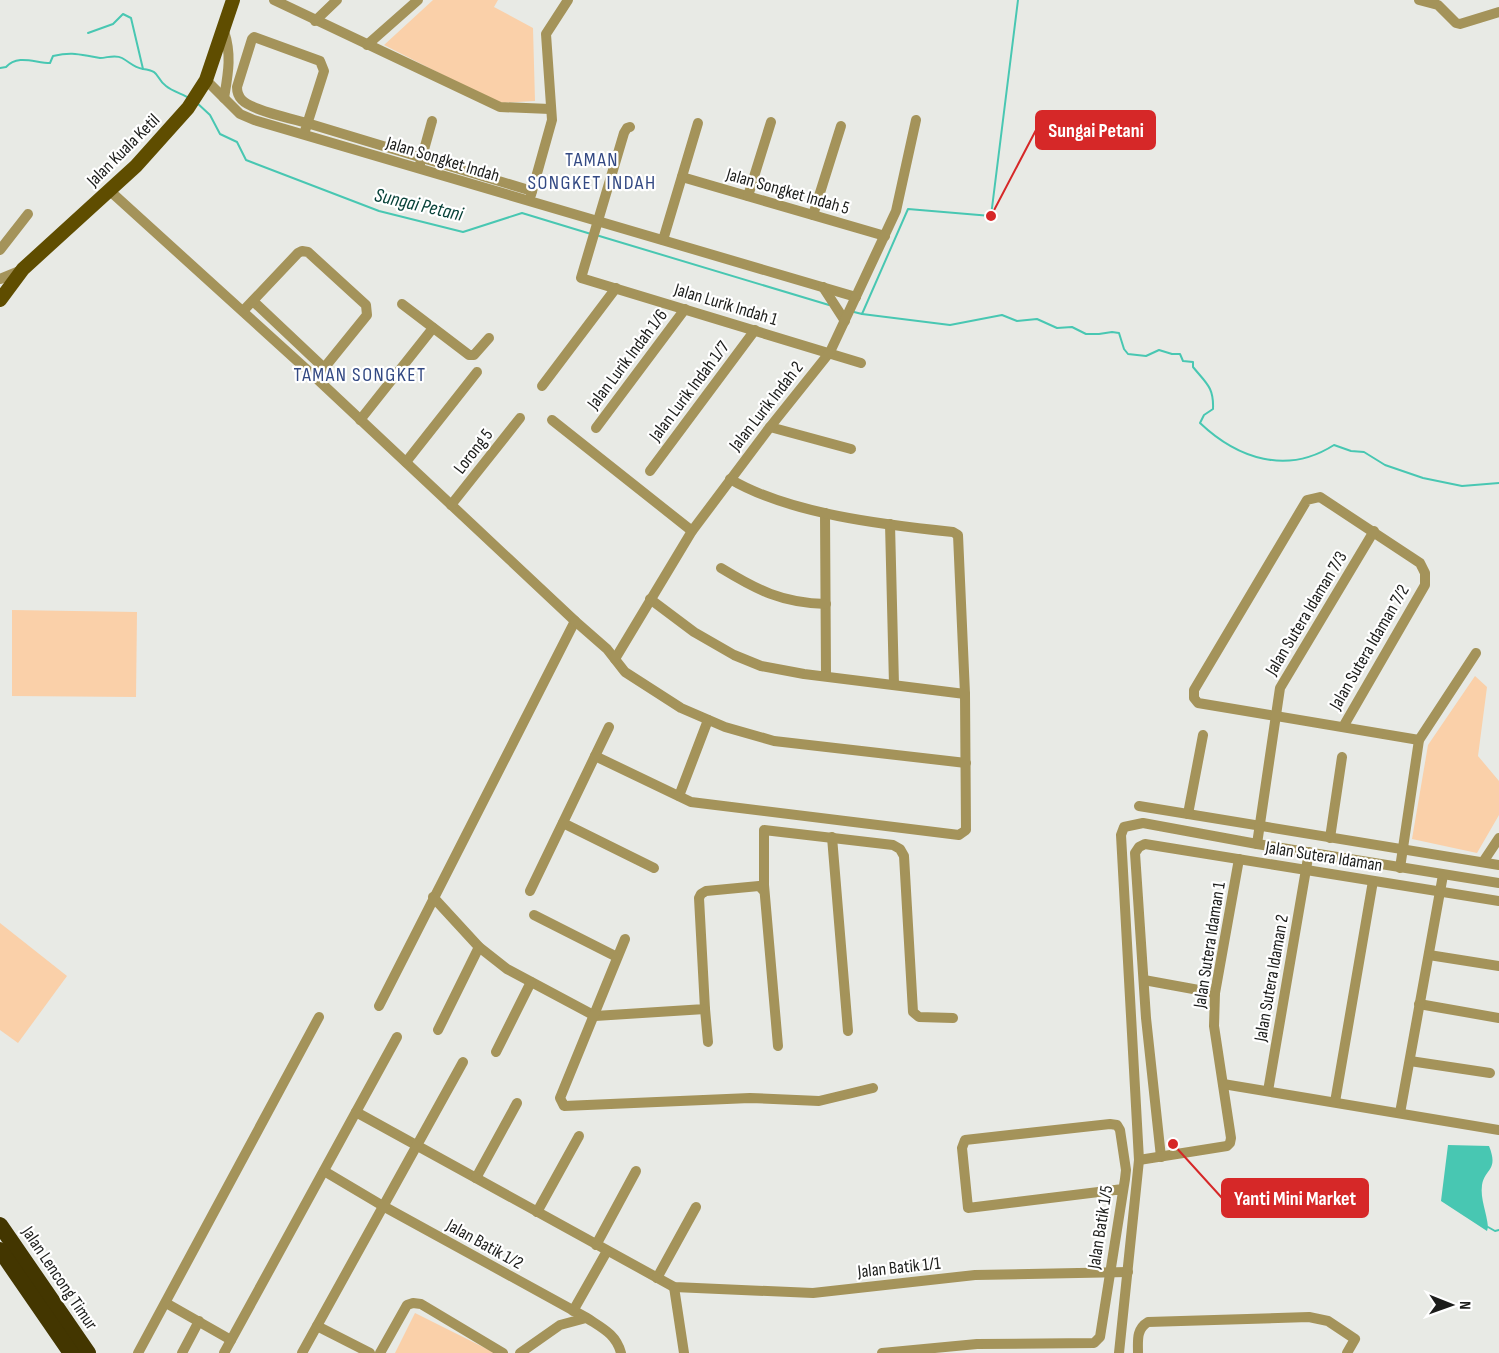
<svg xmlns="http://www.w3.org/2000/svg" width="1499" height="1353" viewBox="0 0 1499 1353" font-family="'Sofia Sans Condensed',sans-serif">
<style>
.green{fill:#fad0a9}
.water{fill:#48c7b2}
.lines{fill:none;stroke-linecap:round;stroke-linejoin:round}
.stream{stroke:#48c7b2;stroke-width:2}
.minor{stroke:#a4935a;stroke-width:10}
.major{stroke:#5f4d00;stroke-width:14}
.highway{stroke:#433600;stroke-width:16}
.labels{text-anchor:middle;stroke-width:4.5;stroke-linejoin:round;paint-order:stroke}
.street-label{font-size:18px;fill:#1c1d1b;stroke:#fff}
.neighbourhood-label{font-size:20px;letter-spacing:1.5px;fill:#334983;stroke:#fff}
.water-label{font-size:20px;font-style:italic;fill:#084239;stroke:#fff}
.leader{fill:none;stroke:#d62828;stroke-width:2}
.callout-dot{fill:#d62828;stroke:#fff;stroke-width:2}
.callout{fill:#d62828;stroke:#d62828;stroke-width:2}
.callout-label{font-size:20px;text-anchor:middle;font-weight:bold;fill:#fff}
</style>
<rect width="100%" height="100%" fill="#e8eae5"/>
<g class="green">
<polygon points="433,0 498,0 494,7 533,28 535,101 498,103 384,45"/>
<polygon points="12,610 137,612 136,697 12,696"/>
<polygon points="1475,676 1487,687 1478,756 1499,781 1499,815 1477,853 1412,839 1428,745"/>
<polygon points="0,923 67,976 18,1043 0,1030"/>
<polygon points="415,1313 495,1353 395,1353"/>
</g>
<path class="water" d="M1448 1145 1489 1146C1499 1171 1485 1168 1482 1185 1480 1199 1487 1213 1488 1227L1487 1231 1441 1201Z"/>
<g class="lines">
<g class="stream">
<path d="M88 33 113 24 123 14 131 18 143 69C161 71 155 78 166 86 172 91 182 94 189 98"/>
<path d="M0 68 6 67C18 54 35 63 50 63L53 56C74 51 80 55 100 58 107 58 115 54 122 58 131 63 133 67 143 69"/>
<polyline points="196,102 210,115 220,134 237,142 246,160 379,211 463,232 522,213 591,234"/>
<polyline points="596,235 829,305"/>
<polyline points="854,312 862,314 908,209 991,216 1018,0"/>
<path d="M862 314 950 325 1002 315 1017 321 1037 319 1057 328 1072 327 1086 334H1099L1112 332 1119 333 1124 349 1128 354 1146 356 1159 350 1172 354H1180L1183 361 1193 362V367C1206 383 1214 387 1213 409L1204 415 1200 423C1238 459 1287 475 1334 445L1351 451 1364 452 1385 465 1423 478 1462 486 1499 483"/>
<polyline points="1488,1227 1495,1231 1499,1230"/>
</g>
<g class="minor">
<polyline points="274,0 500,107 550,109"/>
<polyline points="1419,0 1438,5 1456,23 1460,24 1499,12"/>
<polyline points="315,21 337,0"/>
<polyline points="367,45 418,0"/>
<polyline points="206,80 240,114 254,120 856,297"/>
<path d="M224 98C228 74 232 55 224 31"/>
<polyline points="630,127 627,128 624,133 581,278 861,363"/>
<path d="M304 134 324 71 320 61 254 37 252 39 237 87C237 92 238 96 242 100 251 110 293 119 307 123L532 191"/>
<polyline points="420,164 432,121"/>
<polyline points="682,177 885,236"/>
<polyline points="110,191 316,378 575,621 379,1006"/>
<polyline points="531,195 552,120 546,34 568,0"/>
<polyline points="748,196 771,122"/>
<polyline points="813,215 841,126"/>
<polyline points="663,240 698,123"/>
<polyline points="0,250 28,214"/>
<polyline points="0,279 22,270"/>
<polyline points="823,287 845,321"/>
<polyline points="253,301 324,368"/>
<polyline points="402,304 469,355 474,355 489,338"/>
<polyline points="243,311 298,253 302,251 308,252 366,305 367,315 316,378"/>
<polyline points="542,386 616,288"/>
<polyline points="360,420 433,328"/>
<polyline points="552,420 692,531"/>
<polyline points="770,427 851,449"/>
<polyline points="596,428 685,309"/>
<polyline points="406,462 477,372"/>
<polyline points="650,471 755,330"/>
<polyline points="451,505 520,418"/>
<polyline points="825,513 826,676"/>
<polyline points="890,524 894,685"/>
<path d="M721 568C757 590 782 603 826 604"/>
<polyline points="650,599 694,632 734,655 761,666 804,674 965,694"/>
<polyline points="575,621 607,649 625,672 681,708 725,727 774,741 966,763"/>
<polyline points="615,659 692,531 770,427 830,352 896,211 916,120"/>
<polyline points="1343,727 1425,585 1425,573 1420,563 1320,497 1307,500 1194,690 1194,698 1198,703 1419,740"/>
<path d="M595 756 691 802 959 835 966 830 965 694 958 535 953 532C885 525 789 514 730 479"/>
<polyline points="679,796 708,720"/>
<polyline points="1139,806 1499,865"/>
<polyline points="1188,814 1203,735"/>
<polyline points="563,823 654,868"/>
<polyline points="832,837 848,1031"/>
<polyline points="1330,838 1342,757"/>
<polyline points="1257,844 1280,688 1374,531"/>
<polyline points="1483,862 1499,838"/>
<polyline points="1400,868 1419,740 1476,653"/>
<polyline points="530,891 609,727"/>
<polyline points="433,897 479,947 507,969 595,1016 705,1009 699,898 701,894 706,891 759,886 764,891"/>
<polyline points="534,915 617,957"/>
<polyline points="625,939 560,1098 564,1106 750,1098 819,1101 873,1088"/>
<polyline points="1429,955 1499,966"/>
<polyline points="1144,980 1215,993"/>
<polyline points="1419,1004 1499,1018"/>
<polyline points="705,1009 708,1042"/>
<polyline points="438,1030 479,947"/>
<polyline points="778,1046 764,885 764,830 893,845 900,849 904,856 913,1012 919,1017 953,1018"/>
<polyline points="496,1052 531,982"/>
<polyline points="1410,1061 1490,1073"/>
<polyline points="1223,1084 1499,1130"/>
<polyline points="1268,1091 1309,852"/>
<polyline points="1335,1102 1373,881"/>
<polyline points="356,1112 674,1287 813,1293 975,1275 1128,1272"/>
<polyline points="1400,1113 1443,875"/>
<polyline points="1161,1157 1146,1018 1135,853 1139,847 1145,844 1499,901"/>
<polyline points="1139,1160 1227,1146 1230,1143 1231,1138 1214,1026 1215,993 1239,859"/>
<path d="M324 1171 383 1206 587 1318C602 1328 616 1334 621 1353"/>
<polyline points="476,1178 517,1103"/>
<polyline points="537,1212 579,1136"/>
<polyline points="596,1245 636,1171"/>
<polyline points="657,1278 696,1207"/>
<polyline points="674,1287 684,1353"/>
<polyline points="166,1303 231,1340"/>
<polyline points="573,1311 607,1251"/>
<polyline points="317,1326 370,1353"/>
<polyline points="138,1353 319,1017"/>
<polyline points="182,1353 199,1321"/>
<polyline points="224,1353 397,1037"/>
<polyline points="302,1353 463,1062"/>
<polyline points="380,1353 407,1305 413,1303 421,1304 503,1353"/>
<polyline points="520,1353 560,1325 586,1318"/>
<polyline points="882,1353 977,1344 1094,1343 1100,1337 1125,1179 1126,1170 1120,1130 1117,1125 1110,1124 965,1140 962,1148 968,1208 1123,1189"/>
<polyline points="1119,1353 1139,1160 1121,835 1124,827 1143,823 1257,844 1499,883"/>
<path d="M1138 1353C1138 1341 1136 1329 1148 1322L1309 1317 1328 1321 1355 1339 1347 1353"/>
</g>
<polyline class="major" points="0,300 23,269 136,166 188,108 206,80 233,0"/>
<g class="highway">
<polyline points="0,1225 88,1353"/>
<polyline points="0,1250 71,1353"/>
</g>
</g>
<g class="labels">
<g class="street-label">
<text transform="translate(123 150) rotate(-45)" y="6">Jalan Kuala Ketil</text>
<text transform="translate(443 159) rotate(17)" y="6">Jalan Songket Indah</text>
<text transform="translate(788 191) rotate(16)" y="6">Jalan Songket Indah 5</text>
<text transform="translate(726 304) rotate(17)" y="6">Jalan Lurik Indah 1</text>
<text transform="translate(627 359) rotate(-53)" y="6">Jalan Lurik Indah 1/6</text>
<text transform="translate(689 391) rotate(-53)" y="6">Jalan Lurik Indah 1/7</text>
<text transform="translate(766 406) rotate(-52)" y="6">Jalan Lurik Indah 2</text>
<text transform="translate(473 451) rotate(-52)" y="6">Lorong 5</text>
<text transform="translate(1306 613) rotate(-59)" y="6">Jalan Sutera Idaman 7/3</text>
<text transform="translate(1369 647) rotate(-60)" y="6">Jalan Sutera Idaman 7/2</text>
<text transform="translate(1324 856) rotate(9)" y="6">Jalan Sutera Idaman</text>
<text transform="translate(1209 945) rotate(-81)" y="6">Jalan Sutera Idaman 1</text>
<text transform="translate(1271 978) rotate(-80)" y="6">Jalan Sutera Idaman 2</text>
<text transform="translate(1100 1227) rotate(-81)" y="6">Jalan Batik 1/5</text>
<text transform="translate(485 1244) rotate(29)" y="6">Jalan Batik 1/2</text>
<text transform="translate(899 1267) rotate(-6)" y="6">Jalan Batik 1/1</text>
<text transform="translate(60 1278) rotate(56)" y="6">Jalan Lencong Timur</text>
</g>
<g class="neighbourhood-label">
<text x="592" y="166">TAMAN<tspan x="592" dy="23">SONGKET INDAH</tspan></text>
<text x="360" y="381">TAMAN SONGKET</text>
</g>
<g class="water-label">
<text transform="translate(419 204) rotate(13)" y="7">Sungai Petani</text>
</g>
</g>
<path class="leader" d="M991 216L1036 130M1173 1144L1222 1198"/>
<g class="callout-dot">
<circle cx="991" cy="216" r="6"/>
<circle cx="1173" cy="1144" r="6"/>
</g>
<g class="callout">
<rect x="1036" y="111" width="119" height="38" rx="6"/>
<rect x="1222" y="1179" width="146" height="38" rx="6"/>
</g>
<g class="callout-label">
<text x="1096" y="137">Sungai Petani</text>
<text x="1295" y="1205">Yanti Mini Market</text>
</g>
<g transform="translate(1451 1305) rotate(91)" stroke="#ffffff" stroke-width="4.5" paint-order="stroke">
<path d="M0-4.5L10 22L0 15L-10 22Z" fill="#1c1d1b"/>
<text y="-9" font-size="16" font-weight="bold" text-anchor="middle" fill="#1c1d1b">N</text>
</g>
</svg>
